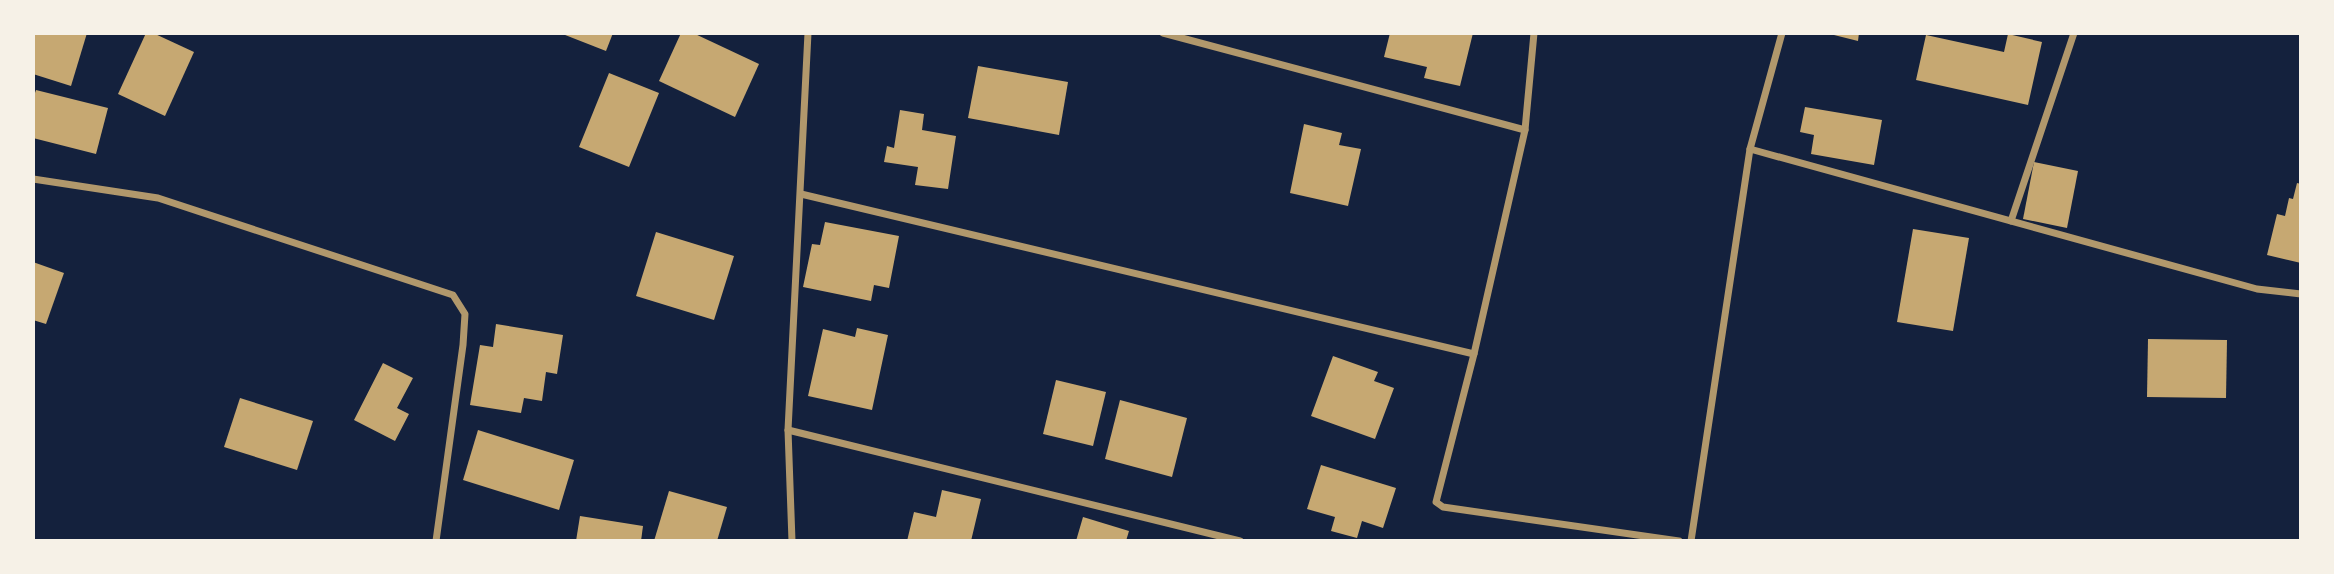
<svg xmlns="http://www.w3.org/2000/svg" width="2334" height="574" viewBox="0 0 2334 574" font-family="'Open Sans',sans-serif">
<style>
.building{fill:#c6a872}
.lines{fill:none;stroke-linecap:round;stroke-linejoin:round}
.minor{stroke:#b1986c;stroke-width:7}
</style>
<rect width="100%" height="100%" fill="#14213d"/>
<g class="building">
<polygon points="33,33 87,33 71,86 33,74"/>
<polygon points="146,33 153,33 194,52 165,116 118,94"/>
<polygon points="560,33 613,33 606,51"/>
<polygon points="681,33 693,33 759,64 735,117 659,81"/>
<polygon points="1390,33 1473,33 1460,86 1424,78 1427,67 1384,57"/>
<polygon points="1826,33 1859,33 1858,41"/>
<polygon points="2008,34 2042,42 2028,105 1916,80 1926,35 2004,52"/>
<polygon points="978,66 1068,82 1059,135 968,118"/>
<polygon points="609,73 659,93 629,167 579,147"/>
<polygon points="36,90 108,108 96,154 33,138 33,99"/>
<polygon points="1805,107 1882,120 1874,165 1811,154 1814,135 1800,132"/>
<polygon points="900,110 924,114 922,130 956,136 948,189 915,185 918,167 884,162 887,146 894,148"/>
<polygon points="1304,124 1342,133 1339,145 1361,149 1348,206 1290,193"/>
<polygon points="2034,162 2078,171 2067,228 2023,219"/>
<polygon points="2297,183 2301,184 2301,263 2267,255 2277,214 2285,216 2289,198 2293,199"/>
<polygon points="825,222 899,236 889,288 874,285 871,301 803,287 812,244 820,245"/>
<polygon points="1913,229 1969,238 1953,331 1897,322"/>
<polygon points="656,232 734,256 714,320 636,296"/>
<polygon points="33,262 64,273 46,324 33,320"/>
<polygon points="496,324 563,335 557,374 546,372 542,401 524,398 521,413 470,405 480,345 493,347"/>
<polygon points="857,328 888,335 872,410 808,396 823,329 855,337"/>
<polygon points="2148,339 2227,340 2226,398 2147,397"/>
<polygon points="1333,356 1378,372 1374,381 1394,388 1375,439 1311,416"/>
<polygon points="383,363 413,378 397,408 409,414 395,441 354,420"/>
<polygon points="1056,380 1106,392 1093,446 1043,434"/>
<polygon points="240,398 313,421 297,470 224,447"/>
<polygon points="1120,400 1187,418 1172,477 1105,459"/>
<polygon points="478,430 574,460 559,510 463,480"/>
<polygon points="1321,465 1396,488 1383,528 1362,521 1357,538 1331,531 1335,517 1307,509"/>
<polygon points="942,490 981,499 971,541 907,541 914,512 936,517"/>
<polygon points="669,491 727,507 717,541 654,541"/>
<polygon points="580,516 643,526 641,541 576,541"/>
<polygon points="1083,517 1129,531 1126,541 1076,541"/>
</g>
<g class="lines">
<g class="minor">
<polyline points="1163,33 1525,130"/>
<polyline points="1750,149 2257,289 2301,294"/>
<polyline points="33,179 158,198 453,295 465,314 463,345 436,541"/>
<polyline points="801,194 1474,354 1525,130 1534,33"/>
<polyline points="2011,221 2074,33"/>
<polyline points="1474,354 1436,502 1443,507 1679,541"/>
<polyline points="788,430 1240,541"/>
<polyline points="792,541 788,430 808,33"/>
<polyline points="1691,541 1750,149 1782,33"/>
</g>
</g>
<rect width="2334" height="574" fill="none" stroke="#f6f1e7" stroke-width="70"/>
</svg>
